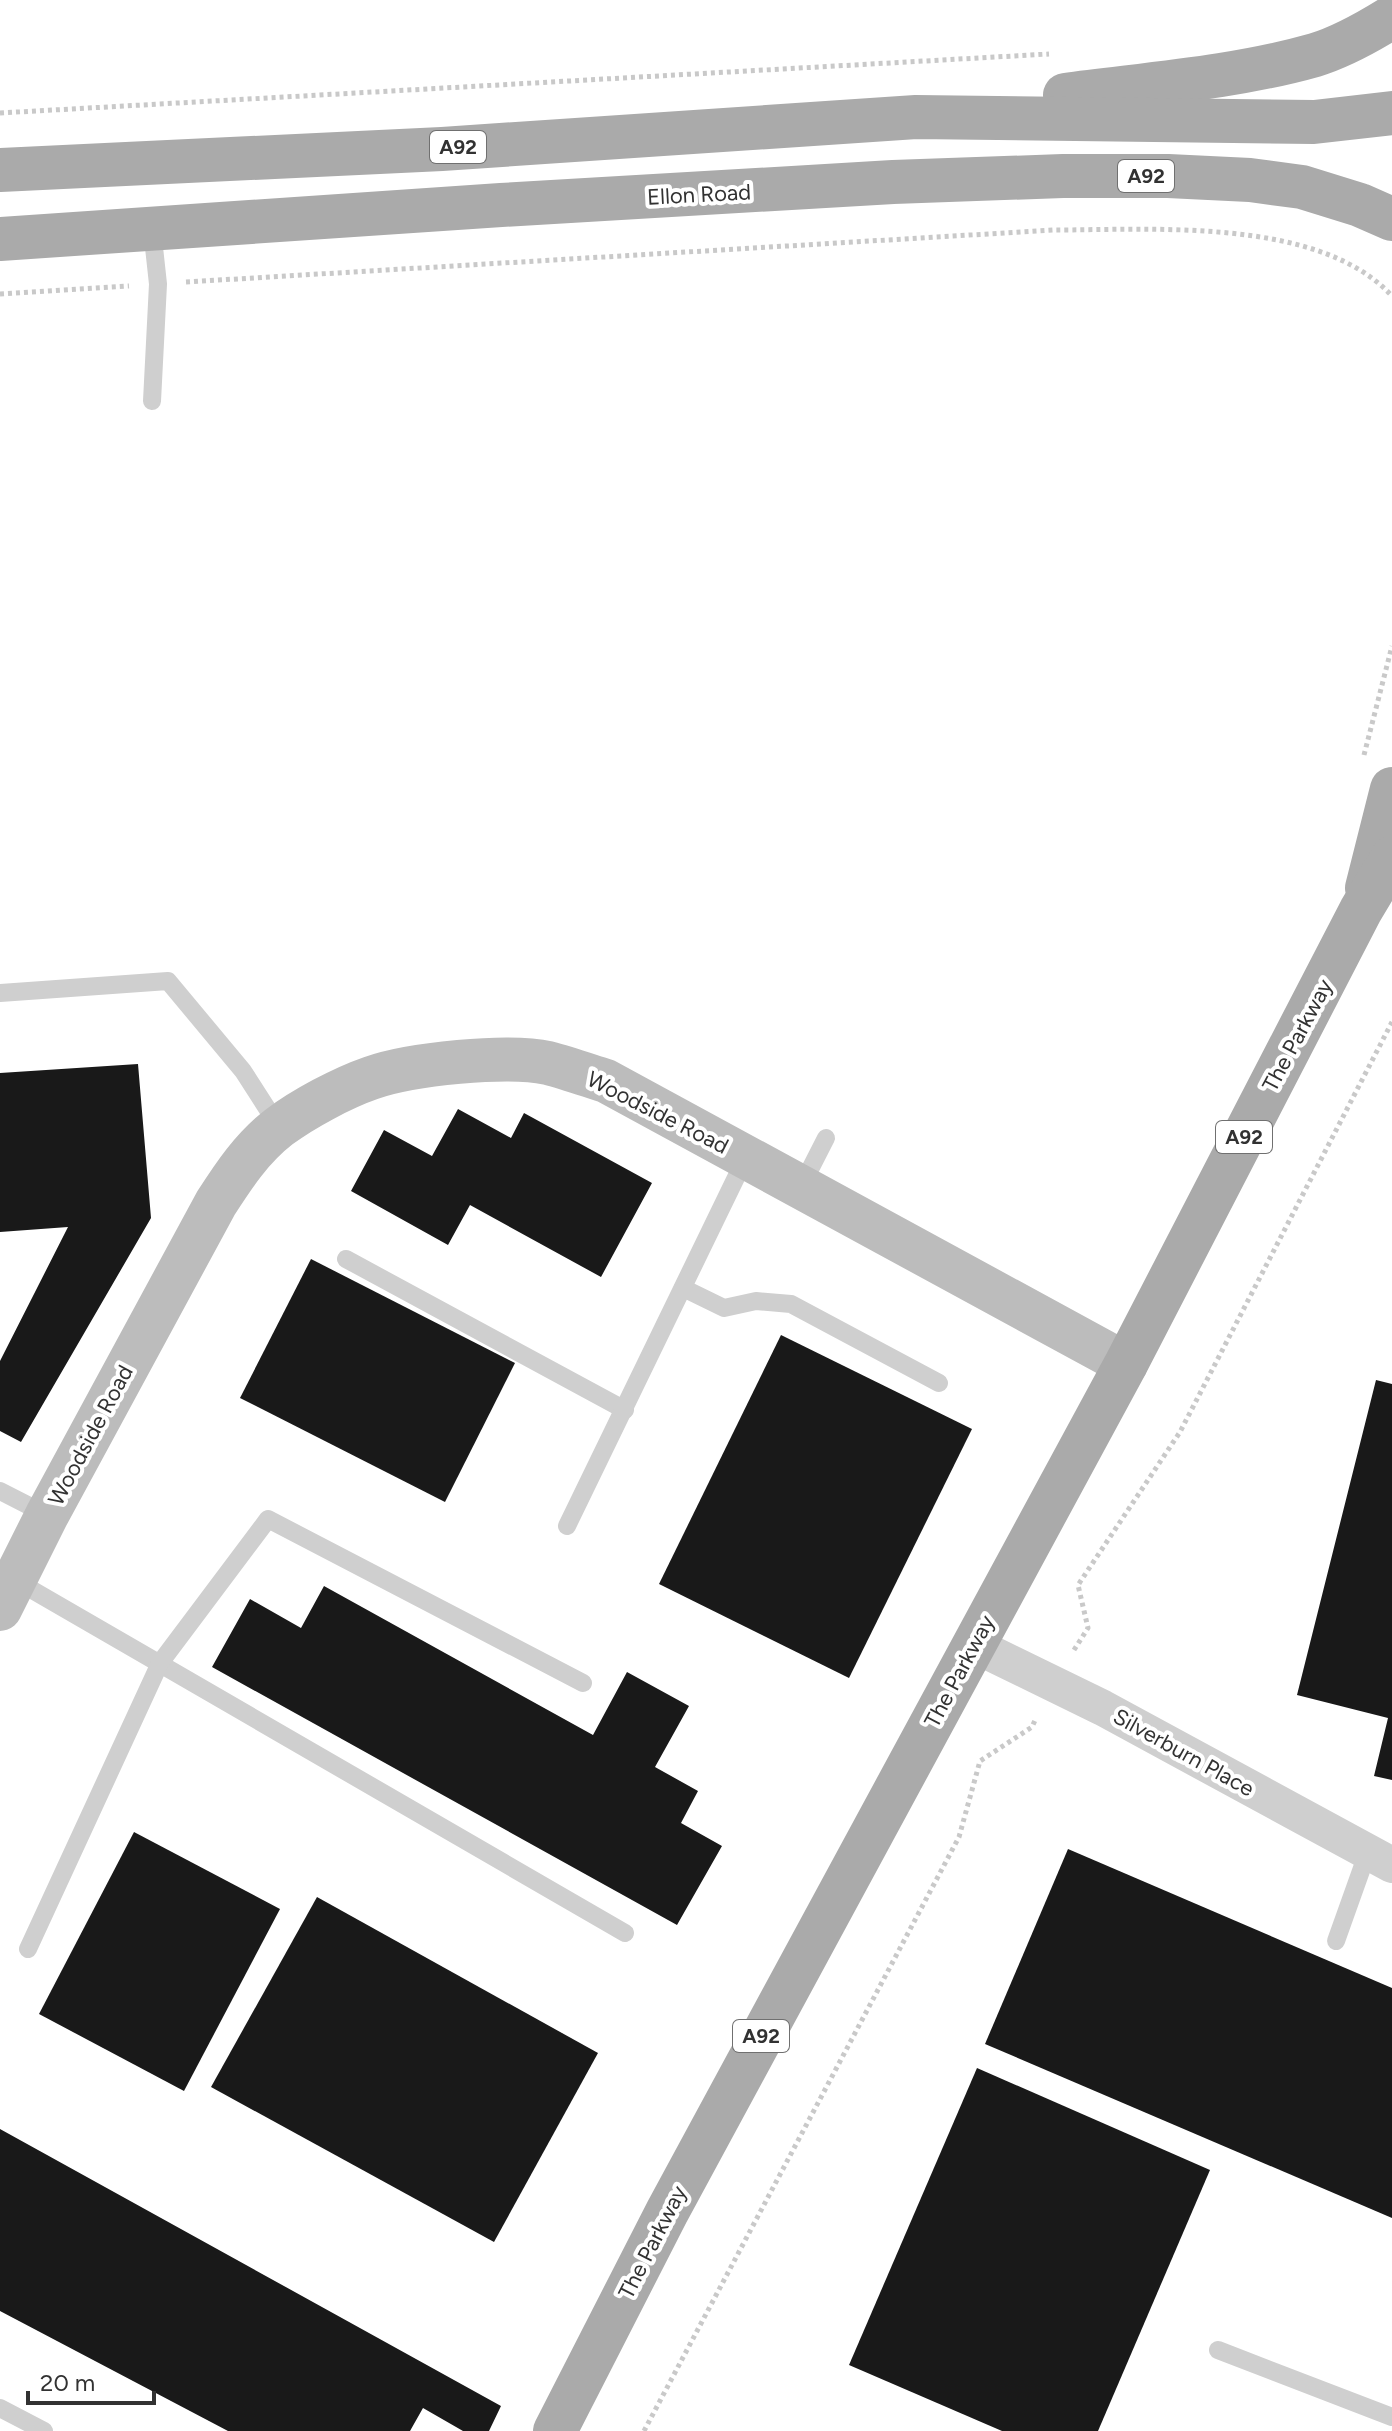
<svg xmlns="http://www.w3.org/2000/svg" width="1392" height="2431" viewBox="0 0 1392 2431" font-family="Figtree,sans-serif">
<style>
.building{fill:#191919}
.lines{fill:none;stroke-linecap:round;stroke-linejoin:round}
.path{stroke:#c9c9c9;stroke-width:5;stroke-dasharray:4 4;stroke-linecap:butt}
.lane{stroke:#cfcfcf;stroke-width:18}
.street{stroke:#cfcfcf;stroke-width:36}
.secondary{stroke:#bcbcbc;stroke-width:44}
.primary{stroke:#aaa;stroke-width:44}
.labels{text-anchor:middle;stroke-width:8;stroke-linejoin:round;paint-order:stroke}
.shield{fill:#fff;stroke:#707070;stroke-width:2}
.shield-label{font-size:20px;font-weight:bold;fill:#323232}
.street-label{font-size:22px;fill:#323232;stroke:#fff}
</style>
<rect width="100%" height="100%" fill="#fff"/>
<g class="building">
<polygon points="138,1064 151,1218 21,1442 0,1431 0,1361 68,1227 0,1232 0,1073"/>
<polygon points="458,1109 511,1138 524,1113 652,1183 601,1277 470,1205 448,1245 351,1191 384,1130 432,1156"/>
<polygon points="311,1259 515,1363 445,1502 240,1398"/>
<polygon points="781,1335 972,1429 849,1678 659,1584"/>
<polygon points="1376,1380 1392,1384 1392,1780 1374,1776 1388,1718 1297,1695"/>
<polygon points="324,1586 593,1735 627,1672 689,1706 655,1767 698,1791 681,1823 722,1846 677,1925 212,1667 250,1599 301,1628"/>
<polygon points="134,1832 280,1909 184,2091 39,2014"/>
<polygon points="1068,1849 1392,1988 1392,2218 985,2044"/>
<polygon points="317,1897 598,2053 494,2242 211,2087"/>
<polygon points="977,2068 1210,2170 1098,2431 1002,2431 849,2365"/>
<polygon points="0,2129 501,2406 489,2431 463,2431 423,2408 410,2431 228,2431 0,2311"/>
</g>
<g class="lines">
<g class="path">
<polyline points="0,113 1049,54"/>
<path d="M186 282 1054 230C1153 230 1319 217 1392 296"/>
<polyline points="0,294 129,286"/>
<polyline points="1364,755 1392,646"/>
<polyline points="1074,1650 1088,1628 1078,1585 1180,1432 1392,1022"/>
<polyline points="644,2431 959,1837 980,1761 1032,1727 1036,1718"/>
</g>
<g class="lane">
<polyline points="152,229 158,284 152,401"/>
<polyline points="0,993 168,981 243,1071 279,1127"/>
<polyline points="801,1187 826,1138"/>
<polyline points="346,1259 625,1410"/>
<polyline points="683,1288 724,1308 756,1301 791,1304 939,1383"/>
<polyline points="0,1491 47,1515"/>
<polyline points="567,1526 746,1157"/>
<polyline points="15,1580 625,1933"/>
<polyline points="1336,1941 1367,1854"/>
<polyline points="28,1949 160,1663 268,1519 583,1683"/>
<polyline points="1218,2350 1392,2417"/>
<polyline points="0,2408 44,2431"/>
</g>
<polyline class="street" points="974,1645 1103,1708 1392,1865"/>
<path class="secondary" d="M0 1609 47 1515 216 1203C234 1175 252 1148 279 1127 303 1109 342 1088 371 1078 410 1064 507 1054 548 1063 567 1068 587 1075 606 1081L1126 1364"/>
<g class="primary">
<path d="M1065 95C1147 84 1234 78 1315 55 1341 47 1368 32 1392 17"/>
<polyline points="0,170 442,149 916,117 1314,122 1392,113"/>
<polyline points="0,239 501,205 893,182 1063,176 1168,176 1250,180 1302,187 1360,205 1392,219"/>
<polyline points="1367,888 1392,789"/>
<polyline points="555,2431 667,2212 1126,1364 1361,910 1392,858"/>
</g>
</g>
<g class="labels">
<g class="shield">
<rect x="430" y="131" width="56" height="32" rx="6"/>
<rect x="1118" y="160" width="56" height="32" rx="6"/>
<rect x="1216" y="1121" width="56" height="32" rx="6"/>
<rect x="733" y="2020" width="56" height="32" rx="6"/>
</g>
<g class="shield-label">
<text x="458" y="154">A92</text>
<text x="1146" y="183">A92</text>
<text x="1244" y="1144">A92</text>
<text x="761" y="2043">A92</text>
</g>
<g class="street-label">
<text transform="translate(699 194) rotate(-3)" y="8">Ellon Road</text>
<text transform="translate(1297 1035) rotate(-62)" y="8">The Parkway</text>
<text transform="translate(658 1112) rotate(27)" y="8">Woodside Road</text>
<text transform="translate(90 1435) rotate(-62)" y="8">Woodside Road</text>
<text transform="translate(959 1671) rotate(-62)" y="8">The Parkway</text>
<text transform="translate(1184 1752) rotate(29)" y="8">Silverburn Place</text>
<text transform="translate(652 2242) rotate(-63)" y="8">The Parkway</text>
</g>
</g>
<path d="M28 2391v12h126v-12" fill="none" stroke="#323232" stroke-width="4"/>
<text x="40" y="2391" font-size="24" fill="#323232" stroke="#ffffff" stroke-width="6" paint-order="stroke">20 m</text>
</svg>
